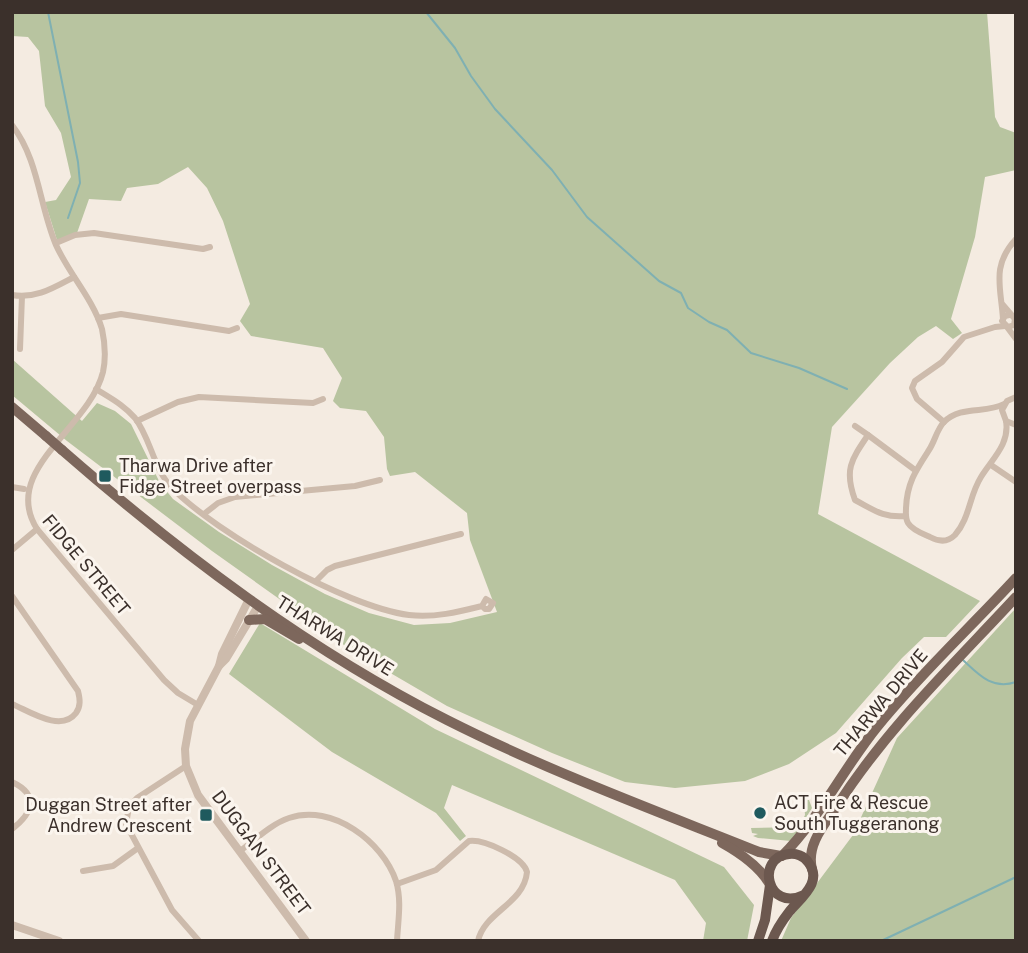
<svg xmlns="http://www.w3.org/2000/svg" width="1028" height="953" viewBox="0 0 1028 953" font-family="'Public Sans',sans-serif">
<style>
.green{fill:#b8c4a0}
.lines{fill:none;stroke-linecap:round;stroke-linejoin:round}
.stream{stroke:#7fb0b2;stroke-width:2}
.minor{stroke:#cdbbac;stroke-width:6}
.tertiary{stroke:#cdbbac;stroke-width:8}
.primary{stroke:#7d675c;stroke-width:10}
.trunk{stroke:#6c584f;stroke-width:10}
.primary-bridge{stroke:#7d675c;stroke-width:10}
.poi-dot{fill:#1f5a5e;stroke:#fbf5ee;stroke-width:2.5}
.labels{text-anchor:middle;stroke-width:6;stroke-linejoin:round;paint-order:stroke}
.poi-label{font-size:18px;fill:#3b302b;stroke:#fbf5ee;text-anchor:start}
.street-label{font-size:18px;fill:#3b302b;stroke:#fbf5ee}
</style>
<rect width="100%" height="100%" fill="#f4ebe1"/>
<g class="green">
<polygon points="12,12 987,12 995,117 1000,127 1016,133 1016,170 985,177 975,237 951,319 962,333 953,339 936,326 918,337 890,363 832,427 818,514 980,601 946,637 924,637 902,658 836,733 789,764 745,781 675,788 625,782 552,753 447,706 351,650 212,551 67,441 12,395 12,359 82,421 97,403 115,411 131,424 160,483 173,499 219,532 272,565 325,594 369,613 414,625 450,623 497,612 470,540 467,513 415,472 390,476 387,469 384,437 366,411 340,408 333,401 342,378 323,348 251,336 240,321 250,304 223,221 207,188 188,167 158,184 127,188 121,201 89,199 77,233 57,240 45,202 56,200 71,177 61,133 45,106 39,51 28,37 12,36"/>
<polygon points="1016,608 1016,941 781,941 791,918 853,835 897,738"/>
<polygon points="260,623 435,729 724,867 754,905 747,941 703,941 706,923 675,880 452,785 444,808 466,836 460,841 436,813 332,752 229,674"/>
<path d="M804 800H809L812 808C804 820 800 830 791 841L758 838 753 836 758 834 752 833 751 828 799 827 805 815Z"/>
</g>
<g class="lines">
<g class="stream">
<polyline points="48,12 78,162 80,183 68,218"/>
<polyline points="426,12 455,48 471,76 495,109 552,170 587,217 659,281 681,293 688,308 709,322 727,330 751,353 799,368 847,389"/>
<path d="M963 660C979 675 992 690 1016 682"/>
<polyline points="881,941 1016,877"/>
</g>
<g class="minor">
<path d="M12 125C39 160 39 205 56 245 69 274 93 299 102 329 105 343 106 358 103 372 89 429 0 470 37 529L164 680 178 693 198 705"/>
<polyline points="56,243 75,235 94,233 203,249 210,247"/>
<path d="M12 295C36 299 53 288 74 277"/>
<polyline points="1003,305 1015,319 1014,325 1008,327 1002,321 1005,316 1009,315"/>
<polyline points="98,318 121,314 229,331 237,328"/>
<path d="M1003 319C1001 287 991 266 1016 239"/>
<polyline points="1007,327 1016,339"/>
<polyline points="20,349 22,296"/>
<path d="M96 389C110 398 124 405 135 418 151 439 153 468 172 488 216 533 346 607 409 615 434 618 458 612 482 606L486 599 493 603 489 609H485L482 606"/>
<polyline points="1016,397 1007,401 1002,410 1006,421 1016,425"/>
<path d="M1004 404C986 414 961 405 944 422 937 429 935 441 929 450 916 470 907 483 906 508 906 513 905 518 908 523 912 530 923 534 930 537 939 542 948 542 955 535 970 518 969 496 981 477 992 459 1010 444 1006 421"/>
<polyline points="137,421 178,402 199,397 313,403 323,399"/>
<polyline points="944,422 917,399 912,388 915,381 942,362 964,337 995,327 1005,326"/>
<path d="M855 426 868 435C851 460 844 470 855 500 874 510 883 518 906 516"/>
<polyline points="868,435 915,470"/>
<polyline points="991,465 1016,482"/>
<polyline points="12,487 24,489"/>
<polyline points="204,514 218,503 235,497 355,486 380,480"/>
<polyline points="12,550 37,529"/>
<polyline points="316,581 327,570 335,566 461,534"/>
<path d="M12 596 78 691C80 699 81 706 76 713 61 733 29 711 12 704"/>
<polyline points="186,766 137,798 129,807 126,824 172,910 199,941"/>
<path d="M12 782C40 795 32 814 12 829"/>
<path d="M240 851C255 840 271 824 289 818 332 803 383 842 396 881 402 901 398 921 397 941"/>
<polyline points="83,871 113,866 138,848"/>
<path d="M397 884 436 870 469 841C484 839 523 857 527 872 524 904 484 912 478 941"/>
</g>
<g class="tertiary">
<polyline points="249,599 222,654 219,666 190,721 185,749 186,766 198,795 306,941"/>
<polyline points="219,666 226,659 258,606"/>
<polyline points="12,925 59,941"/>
</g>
<g class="primary">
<polyline points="12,407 46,436"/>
<path d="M62 450C180 553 307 649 447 720 548 771 654 810 759 852L781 856"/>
<polyline points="249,620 265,619 299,639"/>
<path d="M722 843C740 853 758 865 769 883"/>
<path d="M782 856C820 818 843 769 877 727 920 674 970 628 1016 578"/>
<path d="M812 869C806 845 824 825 837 806 887 728 953 665 1016 597"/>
</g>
<g class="trunk">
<polyline points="758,941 765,920 770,885"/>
<path d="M772 941C776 930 782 921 789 912 800 898 824 882 808 862 804 856 796 853 789 854 755 857 767 913 804 895"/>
</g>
<polyline class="primary-bridge" points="46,436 62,450"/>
</g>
<g class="poi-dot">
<rect x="98" y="469" width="14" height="14" rx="3.5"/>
<circle cx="760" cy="813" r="7"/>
<rect x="199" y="808" width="14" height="14" rx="3.5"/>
</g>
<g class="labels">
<g class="poi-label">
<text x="119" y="472">Tharwa Drive after<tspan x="119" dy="21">Fidge Street overpass</tspan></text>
<text x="774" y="809">ACT Fire &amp; Rescue<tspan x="774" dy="21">South Tuggeranong</tspan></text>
<text x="192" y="811" text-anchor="end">Duggan Street after<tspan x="192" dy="21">Andrew Crescent</tspan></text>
</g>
<g class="street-label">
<text transform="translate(86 565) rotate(50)" y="6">FIDGE STREET</text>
<text transform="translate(335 636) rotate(32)" y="6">THARWA DRIVE</text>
<text transform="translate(881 703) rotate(-50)" y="6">THARWA DRIVE</text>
<text transform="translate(261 853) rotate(53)" y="6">DUGGAN STREET</text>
</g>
</g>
<rect width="1028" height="953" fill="none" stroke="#3b302b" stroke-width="28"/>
</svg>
